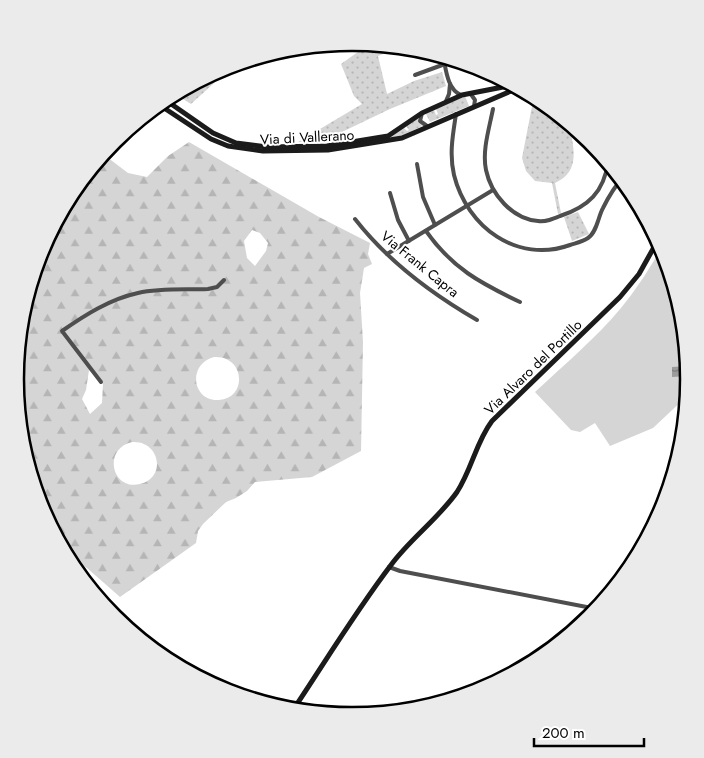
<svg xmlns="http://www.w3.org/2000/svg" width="704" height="758" viewBox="0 0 704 758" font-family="Jost,sans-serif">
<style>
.grass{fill:url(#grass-dots)}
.forest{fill:url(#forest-firs);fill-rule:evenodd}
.pitch{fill:#d5d5d5}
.water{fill:url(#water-waves)}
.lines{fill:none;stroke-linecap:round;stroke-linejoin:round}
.street{stroke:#4e4e4e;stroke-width:4}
.secondary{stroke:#1b1b1b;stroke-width:5}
.labels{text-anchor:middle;stroke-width:4;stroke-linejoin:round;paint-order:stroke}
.street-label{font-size:14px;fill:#000;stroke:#fff}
.rim{fill:none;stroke:#000;stroke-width:2.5}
</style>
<defs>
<pattern id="grass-dots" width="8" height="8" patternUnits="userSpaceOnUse" patternTransform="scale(1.25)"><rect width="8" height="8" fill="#d5d5d5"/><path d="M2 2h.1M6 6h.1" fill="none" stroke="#b5b5b5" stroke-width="1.8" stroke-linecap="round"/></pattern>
<pattern id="forest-firs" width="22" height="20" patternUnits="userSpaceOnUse" patternTransform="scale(1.25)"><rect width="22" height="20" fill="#d5d5d5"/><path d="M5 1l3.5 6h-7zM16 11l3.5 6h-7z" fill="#b5b5b5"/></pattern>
<pattern id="water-waves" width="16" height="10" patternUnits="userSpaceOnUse" patternTransform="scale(1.25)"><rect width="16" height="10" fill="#9c9c9c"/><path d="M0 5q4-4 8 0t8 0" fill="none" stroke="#7d7d7d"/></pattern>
</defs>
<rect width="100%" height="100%" fill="#fff"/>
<g class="grass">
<polygon points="382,45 402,47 396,54 393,50 378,56 387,94 414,81 442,72 446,86 390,109 321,142 298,142 362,104 354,96 341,64 362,49 365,53"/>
<polygon points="235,64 191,104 175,94 223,68"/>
<polygon points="465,96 469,106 430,122 426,114 434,110 436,115 438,114 436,109"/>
<path d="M534 96 569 123C573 146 582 171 555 183L561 213 558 214 552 183 535 181 526 171 522 158Z"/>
<polygon points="418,118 418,122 422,126 402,136 388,138 404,128 407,131 409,130 406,126"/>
<polygon points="578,212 589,234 572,241 564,217"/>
</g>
<path class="forest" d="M189 142 319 217 370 243 368 254 372 264 364 268 360 293 363 342 361 451 312 477 255 482 247 491 236 498 226 502 203 524 198 531 196 543 120 597 87 568 65 554 41 508 21 444 17 399 21 391 22 384 20 377 16 370 22 313 41 250 72 192 103 154 128 173 147 177 168 156ZM252 230 260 233 268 243 266 251 255 266 247 258 244 241ZM214 357C245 355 248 398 219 400 192 402 187 364 214 357ZM89 370 103 384 102 403 90 414 82 399 86 390ZM132 442C160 440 167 478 140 484 112 491 102 449 132 442Z"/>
<path class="pitch" d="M662 247 683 314 689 379 687 396 653 428 610 446 595 423 580 432 571 430 535 392C564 365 595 339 621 308 636 290 650 268 662 247Z"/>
<polygon class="water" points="688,366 689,376 672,377 672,367"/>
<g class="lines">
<g class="street">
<path d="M443 56C446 69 447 89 461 95"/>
<polyline points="444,62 452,59"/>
<polyline points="415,75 445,64"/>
<polyline points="470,93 475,100 474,106"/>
<polyline points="446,101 449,94 450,84"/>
<path d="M493 109C489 129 482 151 486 170 491 194 512 219 538 221 546 222 553 219 560 216 588 207 604 192 608 162"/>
<polyline points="422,113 420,121 427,126"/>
<path d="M456 114C453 134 449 154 454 175 467 227 517 264 570 245 576 243 582 242 588 238 597 232 598 217 603 208 608 198 614 187 622 179"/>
<polyline points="417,164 423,197 435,225"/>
<polyline points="390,193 398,220 409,241"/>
<path d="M355 219C387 260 432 294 477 320"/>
<path d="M426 231C452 268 480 283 520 302"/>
<polyline points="387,254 493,190"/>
<path d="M101 382 62 331C85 315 110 299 138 293 161 288 185 290 208 289L217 287 224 280"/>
<polyline points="389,567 400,571 597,609"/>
<polyline points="309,712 321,711 339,715"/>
</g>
<g class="secondary">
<polyline points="164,99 213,133 236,143 267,147 327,146 388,136 422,113 462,95 513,85"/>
<polyline points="158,104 211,139 228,146 263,151 328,150 402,138 518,88"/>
<path d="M293 710C325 662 356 611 391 565 410 539 438 519 457 492 472 469 476 442 492 421L620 297 639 274 658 240"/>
</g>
</g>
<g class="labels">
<g class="street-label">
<text transform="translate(307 137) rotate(-3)" y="5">Via di Vallerano</text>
<text transform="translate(420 264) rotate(39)" y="5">Via Frank Capra</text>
<text transform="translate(533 367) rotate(-44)" y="5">Via Alvaro del Portillo</text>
</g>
</g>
<path d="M0 0H704V758H0ZM24 379a328 328 0 1 1 656 0a328 328 0 1 1-656 0Z" fill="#ebebeb" fill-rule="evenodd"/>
<path class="rim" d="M24 379a328 328 0 1 1 656 0a328 328 0 1 1-656 0Z"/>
<path d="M534 738v8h110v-8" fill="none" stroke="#000000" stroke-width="2.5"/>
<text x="542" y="738" font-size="15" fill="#000000" stroke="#ffffff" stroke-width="4" paint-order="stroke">200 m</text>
</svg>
